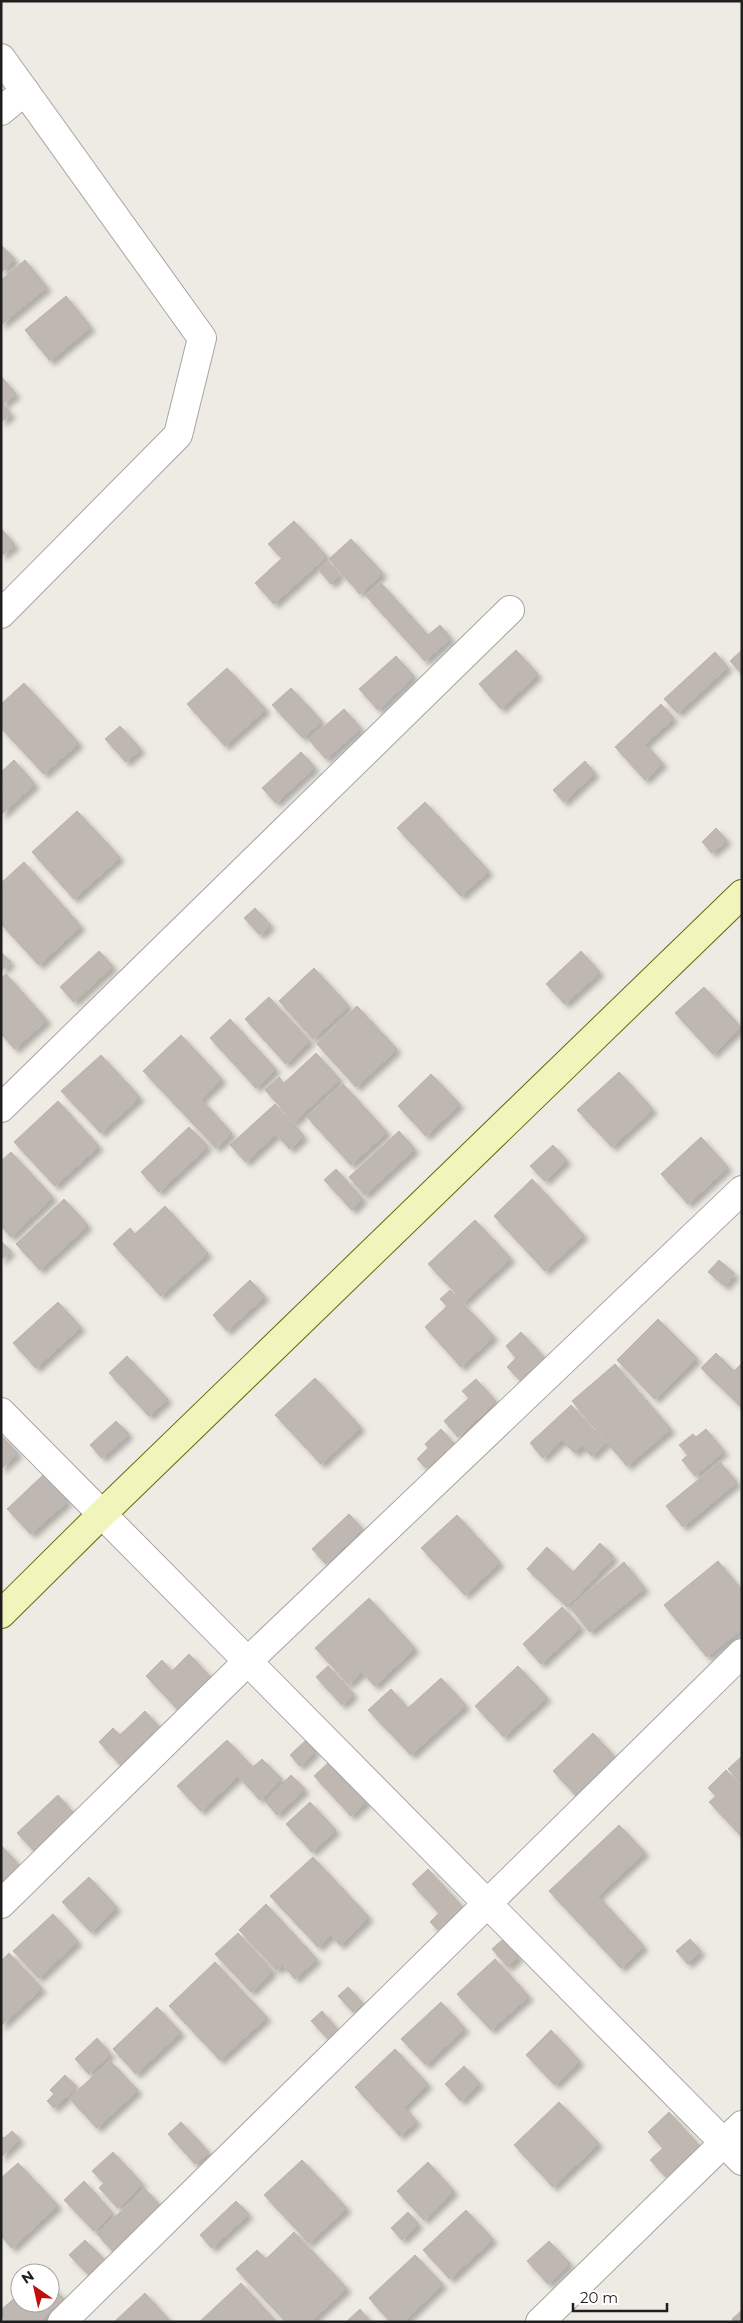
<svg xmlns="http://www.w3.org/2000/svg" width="743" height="2323" viewBox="0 0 743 2323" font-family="Montserrat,sans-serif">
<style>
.building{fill:#bfb7b1;stroke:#bfb2a8;filter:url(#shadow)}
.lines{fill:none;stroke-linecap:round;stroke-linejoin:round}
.street-casing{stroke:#a5a5a5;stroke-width:30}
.secondary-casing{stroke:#626e0b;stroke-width:30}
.street{stroke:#fff;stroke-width:28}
.secondary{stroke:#f2f5bb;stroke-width:28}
</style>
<defs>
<filter id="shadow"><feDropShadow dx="4.5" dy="4.5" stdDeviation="2.5" flood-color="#0004"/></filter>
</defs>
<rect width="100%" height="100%" fill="#eeebe4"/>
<g class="building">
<polygon points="1,245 15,259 1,273"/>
<polygon points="25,260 47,287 1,325 1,280"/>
<polygon points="66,296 91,327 50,361 25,330"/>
<polygon points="1,376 16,394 3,404 11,414 1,422"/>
<polygon points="294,521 327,556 274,604 255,583 282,558 268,544"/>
<polygon points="1,528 15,545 1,556"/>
<polygon points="351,539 383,573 360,594 329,559"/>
<polygon points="327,560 340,575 331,584 318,569"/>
<polygon points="381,583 428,635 440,625 451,638 425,661 366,596"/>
<polygon points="516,650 538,674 501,709 479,684"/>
<polygon points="742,650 742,674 730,661"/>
<polygon points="715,652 728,667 678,713 664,699"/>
<polygon points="396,656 414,676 378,710 359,689"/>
<polygon points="227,668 266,709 225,746 187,704"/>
<polygon points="24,683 79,743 44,774 1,728 1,704"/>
<polygon points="291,688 322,721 303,738 272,705"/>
<polygon points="661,704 674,718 645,744 663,763 645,780 615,747"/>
<polygon points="344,709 361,728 326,759 309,740"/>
<polygon points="120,726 141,749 126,762 105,739"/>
<polygon points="301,752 315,767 276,803 262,788"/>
<polygon points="14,760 35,784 1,815 3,785 1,772"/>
<polygon points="585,761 595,773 564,802 553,790"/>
<polygon points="425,802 489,871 461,896 397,828"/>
<polygon points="77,811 120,857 74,899 32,852"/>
<polygon points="716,828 727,840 712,853 702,842"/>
<polygon points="24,862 81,926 39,965 1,924 1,883"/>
<polygon points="255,908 271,925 260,935 244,918"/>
<polygon points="99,951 113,966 74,1002 60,987"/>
<polygon points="581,951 600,972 565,1004 546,984"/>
<polygon points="1,952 11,962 1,971"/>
<polygon points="314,968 349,1006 313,1039 279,1001"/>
<polygon points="6,974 47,1020 15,1049 1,1034 1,978"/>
<polygon points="704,987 741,1027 713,1054 675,1013"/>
<polygon points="269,997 310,1041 286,1064 245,1019"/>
<polygon points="357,1006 397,1049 356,1087 317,1044"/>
<polygon points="230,1019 276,1069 256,1088 210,1038"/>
<polygon points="181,1035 222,1079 201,1099 232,1133 216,1148 143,1071"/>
<polygon points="316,1053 340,1079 294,1122 265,1090 279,1077 284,1083"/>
<polygon points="101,1055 140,1097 101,1133 61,1091"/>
<polygon points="619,1072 653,1109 612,1147 577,1110"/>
<polygon points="431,1074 460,1104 426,1136 398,1106"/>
<polygon points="343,1084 387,1132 351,1165 307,1117"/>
<polygon points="58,1101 99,1146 55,1186 14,1142"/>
<polygon points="275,1104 304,1136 290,1149 276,1134 246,1162 230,1145"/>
<polygon points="189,1127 208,1146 159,1192 141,1172"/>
<polygon points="399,1131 415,1149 365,1195 349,1177"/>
<polygon points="701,1137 728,1167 688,1204 661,1174"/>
<polygon points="553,1145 567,1160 545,1181 530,1166"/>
<polygon points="11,1152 53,1197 11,1237 1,1226 1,1161"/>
<polygon points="336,1169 363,1199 352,1210 324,1180"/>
<polygon points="532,1179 584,1235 545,1271 494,1216"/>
<polygon points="64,1199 88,1225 40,1270 16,1244"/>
<polygon points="165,1206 208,1253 161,1296 113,1244 130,1228 135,1234"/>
<polygon points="475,1220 511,1258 464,1302 428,1264"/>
<polygon points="1,1241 11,1251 1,1260"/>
<polygon points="719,1260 735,1274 725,1286 708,1272"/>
<polygon points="250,1280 265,1296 227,1331 213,1315"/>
<polygon points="450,1290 494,1336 461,1367 425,1327 447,1306 440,1299"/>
<polygon points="58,1302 81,1327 36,1368 13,1343"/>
<polygon points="658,1319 697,1358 655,1399 617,1360"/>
<polygon points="521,1332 546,1359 521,1381 507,1367 516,1358 506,1346"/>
<polygon points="716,1353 734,1371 742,1363 742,1408 701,1368"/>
<polygon points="127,1356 168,1399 149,1416 109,1373"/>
<polygon points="615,1364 671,1429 627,1466 572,1401"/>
<polygon points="315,1378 361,1427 321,1464 275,1415"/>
<polygon points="476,1379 496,1401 458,1437 444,1421 469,1398 462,1391"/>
<polygon points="571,1405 606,1443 592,1456 582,1446 575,1453 562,1440 543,1458 530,1443"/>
<polygon points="116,1421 129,1434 102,1458 90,1445"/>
<polygon points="441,1429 454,1443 426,1468 417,1459 428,1448 425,1444"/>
<polygon points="706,1429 724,1451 695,1476 682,1460 688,1455 679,1445 693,1434 696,1437"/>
<polygon points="1,1435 18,1453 1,1469"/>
<polygon points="720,1462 737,1482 683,1527 666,1506"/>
<polygon points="43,1475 68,1501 31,1534 7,1509"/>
<polygon points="349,1514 363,1529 326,1564 312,1549"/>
<polygon points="457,1515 500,1562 465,1595 421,1548"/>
<polygon points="600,1543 614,1557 567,1607 527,1569 547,1547 573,1572"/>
<polygon points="718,1561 742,1590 742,1629 707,1657 664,1605"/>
<polygon points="624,1562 645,1588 590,1632 570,1607"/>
<polygon points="369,1598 415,1648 375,1686 362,1672 349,1684 315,1648"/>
<polygon points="562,1607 581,1627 541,1664 523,1644"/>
<polygon points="189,1654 212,1678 178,1710 146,1676 162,1660 172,1671"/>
<polygon points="328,1666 354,1694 342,1705 316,1677"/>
<polygon points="518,1666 547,1697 504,1737 475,1706"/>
<polygon points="441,1678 466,1705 411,1755 368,1710 391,1689 408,1708"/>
<polygon points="145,1711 165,1733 125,1770 99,1742 113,1728 120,1735"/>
<polygon points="593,1733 617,1759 577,1797 553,1771"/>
<polygon points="227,1740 253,1767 262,1759 282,1779 260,1800 238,1776 201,1811 177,1786"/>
<polygon points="306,1740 316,1751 300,1766 290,1755"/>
<polygon points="742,1756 742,1784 728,1769"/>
<polygon points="330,1761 367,1801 351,1816 314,1776"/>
<polygon points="726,1770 742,1787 742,1837 709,1802 716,1796 708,1788"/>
<polygon points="291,1775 305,1789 277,1815 265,1801"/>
<polygon points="58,1795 77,1817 37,1854 17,1833"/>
<polygon points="310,1802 336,1830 312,1852 286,1824"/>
<polygon points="619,1825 645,1852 598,1896 644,1946 621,1968 549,1891"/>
<polygon points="1,1845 21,1867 1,1885"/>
<polygon points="313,1857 369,1917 340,1945 331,1935 318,1947 270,1896"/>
<polygon points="428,1869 463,1907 438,1930 430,1922 439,1913 412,1884"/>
<polygon points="89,1877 117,1907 91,1932 62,1902"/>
<polygon points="266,1904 317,1959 295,1979 283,1965 277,1970 239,1930"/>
<polygon points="53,1914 78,1941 39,1978 13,1951"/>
<polygon points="238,1933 273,1971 251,1992 215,1954"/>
<polygon points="503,1939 519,1956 508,1967 492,1949"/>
<polygon points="690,1939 701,1951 688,1964 676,1951"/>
<polygon points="9,1953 42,1988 1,2026 1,1961"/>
<polygon points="495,1959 529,1996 491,2030 457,1994"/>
<polygon points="215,1962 267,2017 220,2060 169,2006"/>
<polygon points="348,1987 363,2003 353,2012 338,1996"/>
<polygon points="441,2002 465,2028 426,2065 401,2039"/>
<polygon points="157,2007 181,2032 136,2074 113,2049"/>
<polygon points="322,2011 339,2031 329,2040 311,2021"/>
<polygon points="551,2030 580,2061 555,2085 526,2055"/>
<polygon points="97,2038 111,2054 89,2074 75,2059"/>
<polygon points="395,2049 428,2084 404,2107 417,2121 400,2136 355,2087"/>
<polygon points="110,2061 138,2090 97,2128 69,2098"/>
<polygon points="464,2066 480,2083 461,2101 445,2084"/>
<polygon points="65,2075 77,2087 54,2108 47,2101 54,2094 50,2090"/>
<polygon points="559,2102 599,2143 553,2187 514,2145"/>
<polygon points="669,2112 700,2146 666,2177 650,2160 663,2148 648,2132"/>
<polygon points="181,2122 209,2152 195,2164 168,2134"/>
<polygon points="12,2131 20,2139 1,2157 1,2136 4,2138"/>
<polygon points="113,2152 143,2184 118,2208 99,2188 104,2183 92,2171"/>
<polygon points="302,2160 347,2208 309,2243 264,2195"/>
<polygon points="428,2162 454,2191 424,2220 397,2191"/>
<polygon points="18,2163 58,2205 12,2248 1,2236 1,2178"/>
<polygon points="84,2181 113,2213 94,2231 64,2200"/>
<polygon points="145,2189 162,2207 114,2253 97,2234"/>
<polygon points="236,2201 249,2214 212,2248 200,2235"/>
<polygon points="466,2210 493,2239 450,2279 423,2250"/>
<polygon points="408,2212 419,2224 402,2240 391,2228"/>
<polygon points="294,2232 347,2288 310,2322 286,2322 236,2269 257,2250 266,2259"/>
<polygon points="85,2240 105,2260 89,2275 69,2255"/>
<polygon points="549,2241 570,2263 548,2284 527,2261"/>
<polygon points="415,2255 443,2284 403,2322 390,2322 369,2298"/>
<polygon points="241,2283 277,2322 199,2322"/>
<polygon points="50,2284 64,2299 39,2322 6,2322 1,2316 1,2310 20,2293 20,2303 50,2303"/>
<polygon points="145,2293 171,2322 114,2322"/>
<polygon points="360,2309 371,2322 346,2322"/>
<polygon points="742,2310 742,2322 734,2322 732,2319"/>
</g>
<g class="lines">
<g class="street-casing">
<g id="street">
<polyline points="1,58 202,338 178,435 1,614"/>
<polyline points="1,111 25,91"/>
<polyline points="1,1108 510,610"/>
<polyline points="1,1412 742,2161"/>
<polyline points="1,1904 248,1661 742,1190"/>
<polyline points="62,2322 742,1653"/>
<polyline points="540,2322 742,2125"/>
</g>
</g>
<g class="secondary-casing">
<polyline id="secondary" points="1,1614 102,1514 742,894"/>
</g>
<use href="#street" class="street"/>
<use href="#secondary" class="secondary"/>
</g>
<rect width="743" height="2323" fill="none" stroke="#1e1e1e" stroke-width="5"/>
<g transform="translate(35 2288) rotate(326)"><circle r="24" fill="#ffffff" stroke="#a5a5a5"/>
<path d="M0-4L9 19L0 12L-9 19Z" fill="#c00f0c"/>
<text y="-8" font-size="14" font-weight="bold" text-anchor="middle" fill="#1e1e1e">N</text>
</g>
<path d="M573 2303v8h94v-8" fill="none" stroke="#1e1e1e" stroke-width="2.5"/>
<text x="580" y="2303" font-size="15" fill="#1e1e1e" stroke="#ffffff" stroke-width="4" paint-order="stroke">20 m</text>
</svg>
